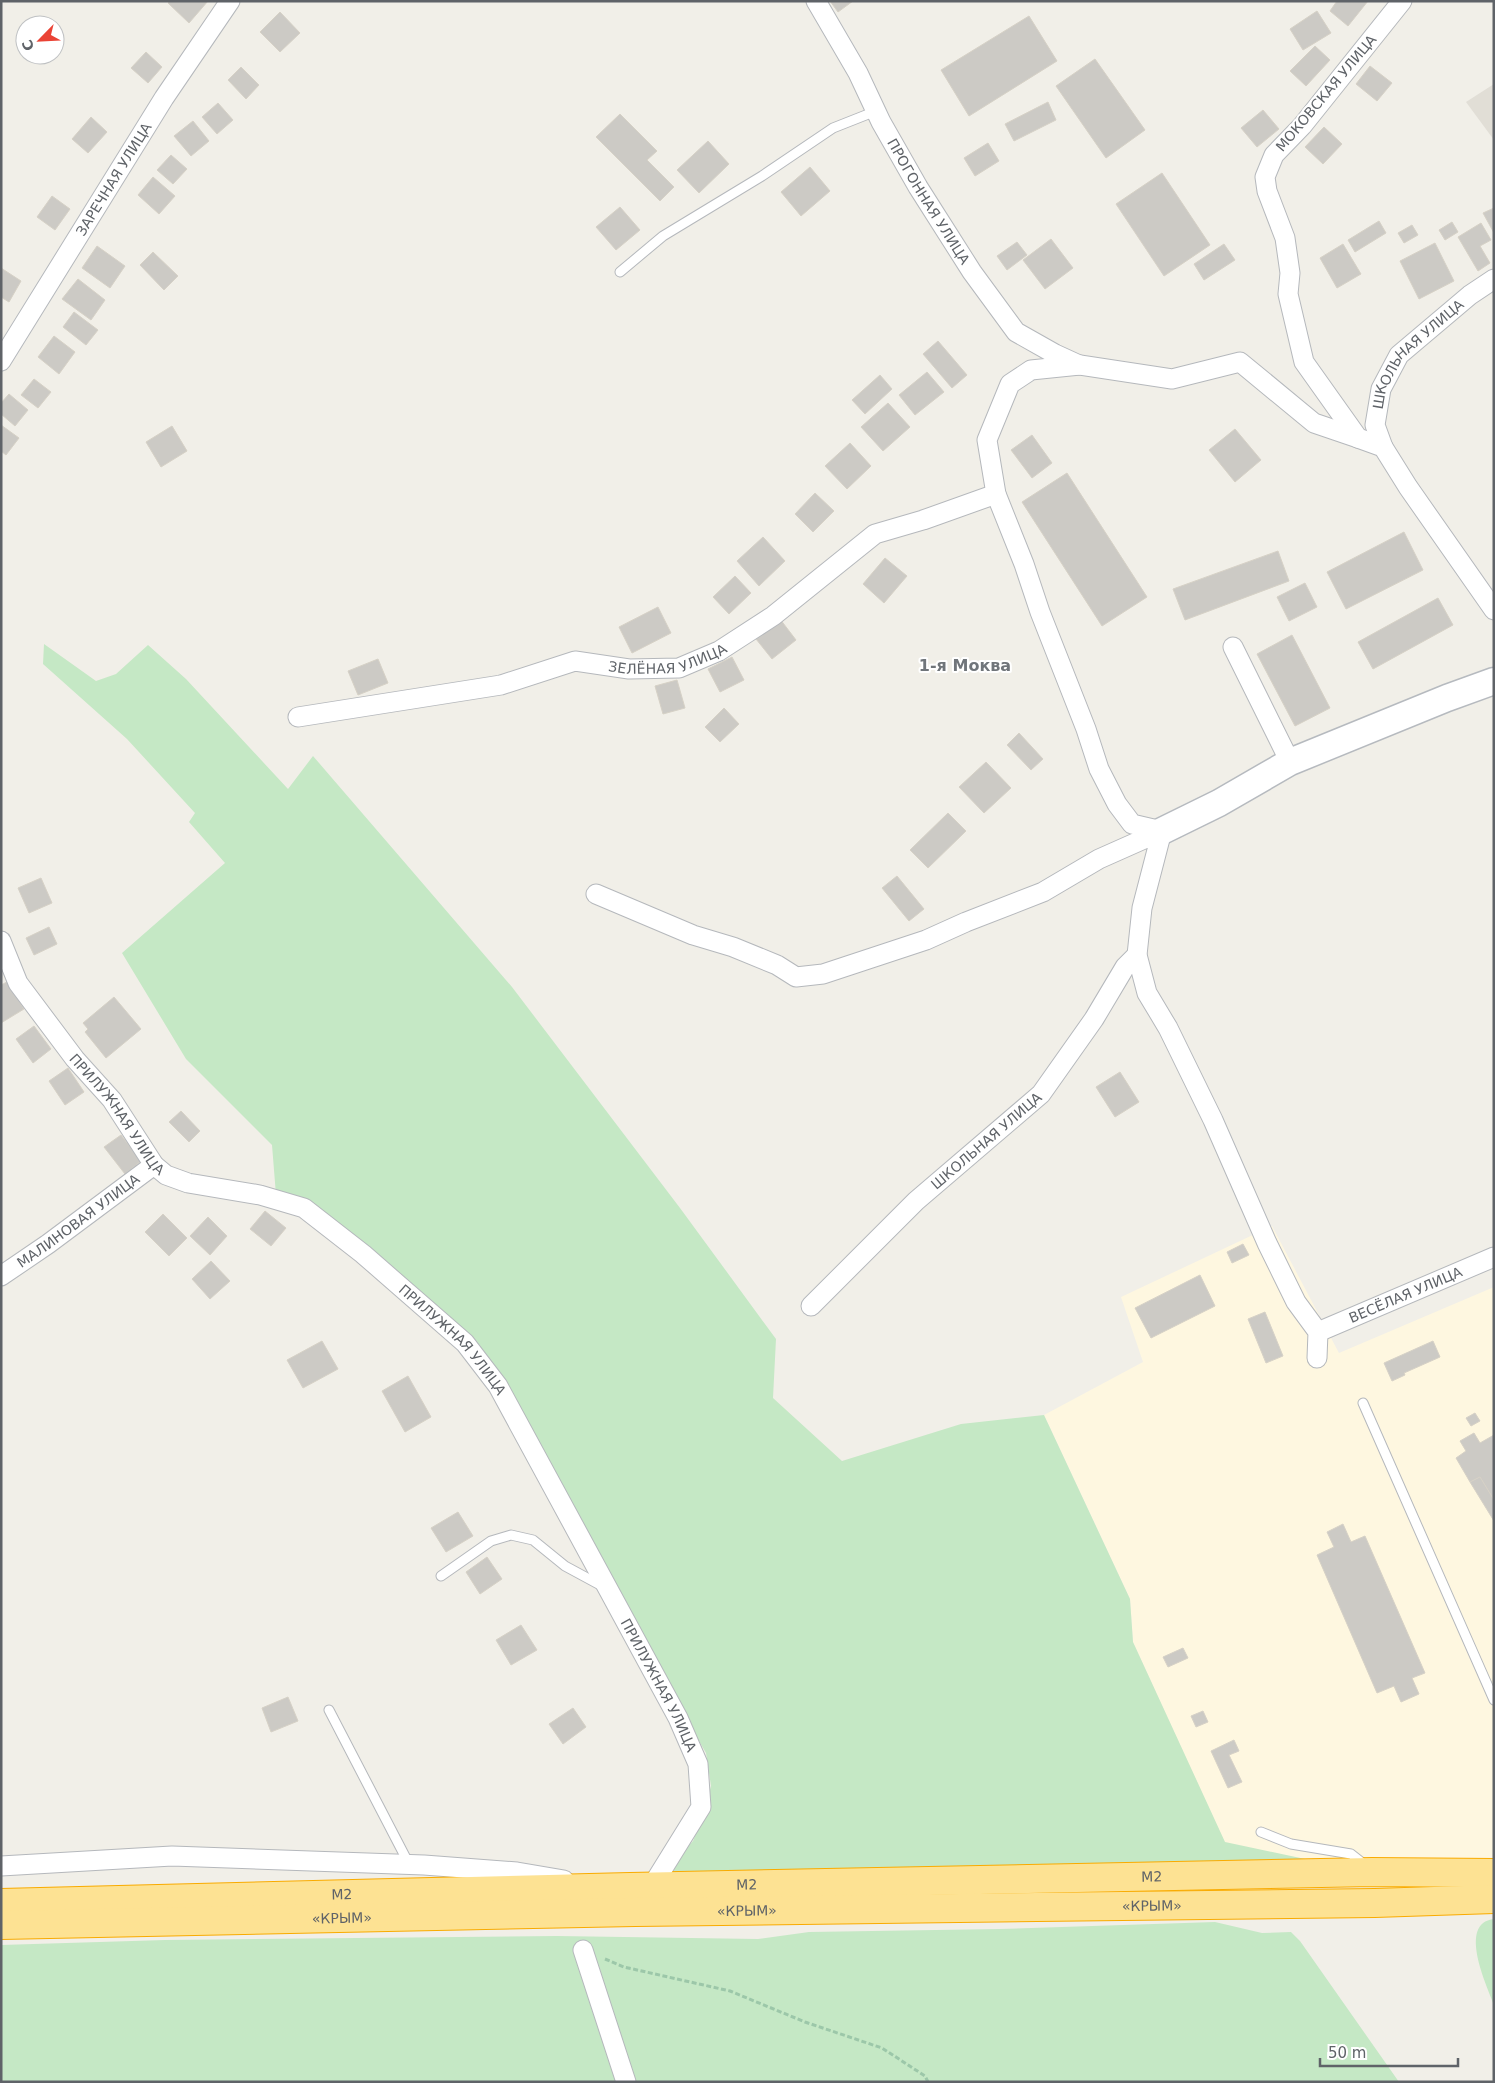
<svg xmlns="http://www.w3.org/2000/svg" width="1495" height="2083" viewBox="0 0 1495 2083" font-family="'DejaVu Sans',sans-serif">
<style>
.commercial{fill:#fef7e0}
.education{fill:#e1ded6}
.green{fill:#c5e8c5}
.building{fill:#cccac5;stroke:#d6d1c6}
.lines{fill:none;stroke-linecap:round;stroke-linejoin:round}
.lane-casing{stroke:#b5b8bc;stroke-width:11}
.street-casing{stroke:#b5b8bc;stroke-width:21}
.secondary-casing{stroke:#b6babf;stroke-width:29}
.highway-casing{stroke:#f9ab00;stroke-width:30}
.path{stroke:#9cc7a9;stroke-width:3;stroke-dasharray:5 2.5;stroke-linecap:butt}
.lane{stroke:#fff;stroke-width:9}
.street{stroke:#fff;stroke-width:19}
.secondary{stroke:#fff;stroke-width:26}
.highway{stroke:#fde293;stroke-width:28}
.labels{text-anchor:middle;stroke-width:4;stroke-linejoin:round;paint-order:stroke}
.street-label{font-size:14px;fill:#5f6368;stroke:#fff}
.quarter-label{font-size:16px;font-weight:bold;fill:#70757a;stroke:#fff}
</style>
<rect width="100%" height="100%" fill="#f1efe8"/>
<polygon class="commercial" points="1272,1226 1339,1353 1494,1287 1494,1858 1361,1871 1225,1843 1133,1642 1130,1599 1044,1415 1143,1362 1121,1297"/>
<polygon class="education" points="1494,84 1494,140 1466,102"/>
<g class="green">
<polygon points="44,644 96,681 116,674 148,645 186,679 288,789 313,756 512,987 680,1208 776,1339 773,1398 842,1461 961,1424 1044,1415 1130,1599 1133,1642 1225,1842 1361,1871 660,1888 668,1868 693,1841 702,1818 711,1786 706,1753 468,1341 276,1195 272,1145 186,1059 122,953 225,863 189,822 195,813 127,739 43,664"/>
<path d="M1494 1919V2005C1487 1986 1457 1923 1494 1919Z"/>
<polygon points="1215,1922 1262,1933 1291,1932 1300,1941 1399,2082 1,2082 1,1945 165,1940 557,1936 758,1939 809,1932 999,1929"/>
</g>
<g class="building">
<polygon points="170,1 208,1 189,23 168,3"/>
<polygon points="830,1 853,1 838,12"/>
<polygon points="1337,1 1368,1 1348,26 1330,11"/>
<polygon points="1317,11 1331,33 1303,50 1290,29"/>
<polygon points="280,12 300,33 280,52 260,32"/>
<polygon points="1029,16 1057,61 969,116 941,70"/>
<polygon points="1315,46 1330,60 1306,86 1290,71"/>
<polygon points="146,52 162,67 148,83 131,68"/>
<polygon points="1095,59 1145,130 1106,158 1056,86"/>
<polygon points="1370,66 1392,83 1377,101 1356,84"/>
<polygon points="241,67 259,85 246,99 228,80"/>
<polygon points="1048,102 1056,120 1014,141 1005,124"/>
<polygon points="218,103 233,120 217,134 202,117"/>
<polygon points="1263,110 1279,129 1257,147 1241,128"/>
<polygon points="620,114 657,151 647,160 674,187 660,201 596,137"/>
<polygon points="91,117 107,132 88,153 72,139"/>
<polygon points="193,121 209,141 191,156 174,136"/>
<polygon points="1324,127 1342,144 1323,164 1305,147"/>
<polygon points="708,141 729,164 699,193 677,170"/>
<polygon points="988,143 999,161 975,176 964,158"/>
<polygon points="171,155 187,169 173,184 157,170"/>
<polygon points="810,167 830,191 801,216 781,192"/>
<polygon points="1162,173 1210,245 1164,276 1116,204"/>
<polygon points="153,177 175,196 159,214 138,195"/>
<polygon points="52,196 70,209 55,230 37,217"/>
<polygon points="620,207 640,230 616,250 596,227"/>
<polygon points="1494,208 1494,233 1483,213"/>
<polygon points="1379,221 1386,233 1355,252 1348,240"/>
<polygon points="1452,222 1458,232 1445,240 1439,230"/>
<polygon points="1481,223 1491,240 1480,246 1490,263 1478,271 1458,237"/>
<polygon points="1412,225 1418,235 1404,243 1398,233"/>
<polygon points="1051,239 1073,268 1045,289 1023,260"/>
<polygon points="1017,242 1027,255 1007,270 997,256"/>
<polygon points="1435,243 1454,281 1419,299 1400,261"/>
<polygon points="1224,244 1235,260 1204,280 1194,264"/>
<polygon points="1343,244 1361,274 1337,288 1320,258"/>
<polygon points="97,246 125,266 110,288 82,268"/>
<polygon points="153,252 178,276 164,290 140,265"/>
<polygon points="1,268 21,281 9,302 1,297"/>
<polygon points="78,279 105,300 91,320 62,299"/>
<polygon points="74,312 98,330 86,345 63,327"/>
<polygon points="54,336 75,352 59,374 38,357"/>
<polygon points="938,341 967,375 952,388 923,354"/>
<polygon points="927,372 944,392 915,415 899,395"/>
<polygon points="880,375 892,389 865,414 852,400"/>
<polygon points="34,379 51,392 38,408 21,395"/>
<polygon points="9,394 28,410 15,426 1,414 1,403"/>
<polygon points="888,403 910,427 883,451 861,427"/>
<polygon points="1,425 19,438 6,455 1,451"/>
<polygon points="172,426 187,451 161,467 146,442"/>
<polygon points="1235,429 1261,460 1235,482 1209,450"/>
<polygon points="1032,435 1052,463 1032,478 1011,450"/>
<polygon points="850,443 871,466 847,489 825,466"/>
<polygon points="1067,473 1147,597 1102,626 1022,502"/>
<polygon points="815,493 834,511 813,532 795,514"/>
<polygon points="1404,532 1423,570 1346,609 1327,572"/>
<polygon points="763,537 785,561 759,586 737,561"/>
<polygon points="1278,551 1289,581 1185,620 1173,589"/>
<polygon points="885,558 907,576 884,603 863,584"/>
<polygon points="735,576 751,593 729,614 713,597"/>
<polygon points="1305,583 1317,607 1289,621 1277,597"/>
<polygon points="1438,598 1453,625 1373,669 1358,642"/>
<polygon points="658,607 671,633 632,653 619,627"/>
<polygon points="780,619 796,640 772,659 756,639"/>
<polygon points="1292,635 1330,708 1295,726 1257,654"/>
<polygon points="732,657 744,680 720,692 708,669"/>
<polygon points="378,659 388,683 358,695 348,671"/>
<polygon points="677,680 685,708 663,714 655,686"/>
<polygon points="724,708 739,724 720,742 705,727"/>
<polygon points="1019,733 1043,759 1031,770 1007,745"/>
<polygon points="986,762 1011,788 984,813 959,787"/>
<polygon points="948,813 966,831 928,868 910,850"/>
<polygon points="897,876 924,909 909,921 882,888"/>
<polygon points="41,878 52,903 29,913 18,888"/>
<polygon points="49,927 57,944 34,955 26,938"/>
<polygon points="7,982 24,1009 1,1023 1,985"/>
<polygon points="114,997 141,1029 106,1058 85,1032 88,1029 83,1023"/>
<polygon points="34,1026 51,1049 33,1063 16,1039"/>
<polygon points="68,1068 84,1092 65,1105 49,1081"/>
<polygon points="1120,1072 1139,1102 1115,1117 1096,1087"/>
<polygon points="181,1111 200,1131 189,1142 169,1122"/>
<polygon points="121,1135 141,1161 125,1174 104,1147"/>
<polygon points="265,1211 286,1228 271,1246 250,1229"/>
<polygon points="163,1214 187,1238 169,1256 145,1232"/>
<polygon points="208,1217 227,1236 210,1255 190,1236"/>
<polygon points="1243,1244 1249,1255 1232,1263 1227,1252"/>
<polygon points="211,1261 230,1281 210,1299 192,1279"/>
<polygon points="1200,1275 1215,1306 1151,1338 1135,1308"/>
<polygon points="1265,1312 1283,1356 1266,1363 1248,1319"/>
<polygon points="322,1341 338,1369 303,1388 287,1360"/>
<polygon points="1433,1341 1440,1357 1404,1373 1405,1375 1392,1381 1384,1363"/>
<polygon points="408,1376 431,1417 405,1432 382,1391"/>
<polygon points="1475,1413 1480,1421 1471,1426 1466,1418"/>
<polygon points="1474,1433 1480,1443 1494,1435 1494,1500 1480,1477 1470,1482 1456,1458 1466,1451 1460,1441"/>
<polygon points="1480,1477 1494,1500 1494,1521 1470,1482"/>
<polygon points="458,1512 473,1536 446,1552 431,1528"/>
<polygon points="1343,1524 1351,1542 1365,1536 1425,1673 1412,1678 1419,1694 1401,1702 1394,1686 1377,1693 1317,1555 1334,1547 1327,1532"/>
<polygon points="487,1557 502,1579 480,1594 466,1572"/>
<polygon points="521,1625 537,1650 511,1665 496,1640"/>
<polygon points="1183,1648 1188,1658 1168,1667 1163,1657"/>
<polygon points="288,1697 298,1721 271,1732 262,1708"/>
<polygon points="573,1708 586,1727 563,1744 549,1724"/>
<polygon points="1203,1711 1208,1722 1196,1727 1191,1716"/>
<polygon points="1234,1740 1239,1751 1229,1755 1242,1782 1228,1788 1211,1751"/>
</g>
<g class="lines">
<g class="lane-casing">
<g id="lane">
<polyline points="620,272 663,236 762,176 833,128 876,111"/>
<polyline points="1363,1403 1494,1700"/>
<polyline points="441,1576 491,1541 511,1535 533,1540 565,1566 602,1586"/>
<polyline points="329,1710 409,1864"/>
<polyline points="1261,1832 1291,1844 1351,1854 1365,1865"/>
</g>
</g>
<g class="street-casing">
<g id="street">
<path id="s1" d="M816 1 858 73 881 122 918 187 972 272 1016 332 1055 354 1079 365"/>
<polyline points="1402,1 1302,126 1274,155 1265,177 1267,191 1285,238 1290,273 1288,294 1304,362 1358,438 1383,447 1408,487 1494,610"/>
<path id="s2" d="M1 361 164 98 230 1"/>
<path id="s3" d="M1383 447 1375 425 1381 389 1399 355 1470 295 1494 279"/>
<polyline points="1233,647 1290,762"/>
<path id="s4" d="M298 717 501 685 575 661 629 669 679 668 719 651 773 616 875 534 923 520 996 494"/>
<polyline points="1162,831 1132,824 1117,804 1099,769 1086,729 1040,612 1024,564 996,494 987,440 1010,384 1031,370 1080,365 1172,379 1240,362 1314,423 1358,438"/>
<polyline points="596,894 693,935 733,947 777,965 796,977 823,974 926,940 966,922 1043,892 1099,859 1162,831 1142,908 1137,955 1147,993 1168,1028 1213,1120 1267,1243 1296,1302 1318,1332 1317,1358"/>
<path id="s5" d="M1 941 18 983 75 1059 112 1100 154 1165 166 1175 188 1183 260 1195 304 1208 363 1254 465 1343 498 1386 678 1718 698 1764 701 1807 652 1886"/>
<path id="s6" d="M1 1276 48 1244 154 1165"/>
<path id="s7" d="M811 1306 916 1201 1041 1094 1094 1019 1125 967 1137 955"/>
<path id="s8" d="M1318 1332 1494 1257"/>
<polyline points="1,1866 172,1856 424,1865 517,1872 564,1880"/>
<polyline points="583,1950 626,2082"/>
</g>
</g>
<g class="secondary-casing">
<polyline id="secondary" points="1162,831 1219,803 1290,762 1447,698 1494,681"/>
</g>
<g class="highway-casing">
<g id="highway">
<path id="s9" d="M1 1903 630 1887 1372 1872 1494 1873"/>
<path id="s10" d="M1 1925 635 1912 1375 1903 1494 1899"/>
</g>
</g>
<polyline class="path" points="605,1959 624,1967 730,1991 805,2022 882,2048 925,2076 928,2082"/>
<use href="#lane" class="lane"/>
<use href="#street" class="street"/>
<use href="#secondary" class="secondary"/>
<use href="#highway" class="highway"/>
</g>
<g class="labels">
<g class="street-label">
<text transform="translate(1326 93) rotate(-50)" y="5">МОКОВСКАЯ УЛИЦА</text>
<text dy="5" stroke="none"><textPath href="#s2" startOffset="214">ЗАРЕЧНАЯ УЛИЦА</textPath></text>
<text dy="5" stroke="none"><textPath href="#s1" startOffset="230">ПРОГОННАЯ УЛИЦА</textPath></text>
<text dy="5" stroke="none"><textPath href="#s3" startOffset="110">ШКОЛЬНАЯ УЛИЦА</textPath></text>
<text dy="5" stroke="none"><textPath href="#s4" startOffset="378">ЗЕЛЁНАЯ УЛИЦА</textPath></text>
<text dy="5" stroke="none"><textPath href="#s5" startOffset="210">ПРИЛУЖНАЯ УЛИЦА</textPath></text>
<text dy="5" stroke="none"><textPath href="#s7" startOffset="241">ШКОЛЬНАЯ УЛИЦА</textPath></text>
<text dy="5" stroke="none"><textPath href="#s6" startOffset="95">МАЛИНОВАЯ УЛИЦА</textPath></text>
<text dy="5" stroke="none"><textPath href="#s8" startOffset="95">ВЕСЁЛАЯ УЛИЦА</textPath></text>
<text dy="5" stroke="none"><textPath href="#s5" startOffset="630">ПРИЛУЖНАЯ УЛИЦА</textPath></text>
<text dy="5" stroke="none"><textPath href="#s5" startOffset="1035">ПРИЛУЖНАЯ УЛИЦА</textPath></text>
<text dy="5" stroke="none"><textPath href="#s9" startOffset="1151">М2</textPath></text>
<text dy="5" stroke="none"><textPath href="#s9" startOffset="746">М2</textPath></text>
<text dy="5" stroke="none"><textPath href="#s9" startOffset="341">М2</textPath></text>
<text dy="5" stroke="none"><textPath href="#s10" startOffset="1151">«КРЫМ»</textPath></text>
<text dy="5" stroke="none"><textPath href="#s10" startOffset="746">«КРЫМ»</textPath></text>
<text dy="5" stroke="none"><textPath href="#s10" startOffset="341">«КРЫМ»</textPath></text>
</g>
<g class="quarter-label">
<text x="965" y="671">1-я Моква</text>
</g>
</g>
<rect width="1495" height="2083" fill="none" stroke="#5f6368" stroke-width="5"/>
<g transform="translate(40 40) rotate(246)"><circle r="24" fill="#ffffff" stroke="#bfc1c3"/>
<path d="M0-4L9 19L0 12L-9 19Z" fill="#ea4335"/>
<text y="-8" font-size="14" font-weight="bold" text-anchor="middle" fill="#5f6368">С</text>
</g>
<path d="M1320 2058v8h138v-8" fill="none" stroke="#5f6368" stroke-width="2.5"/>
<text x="1328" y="2058" font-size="15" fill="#5f6368" stroke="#ffffff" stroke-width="4" paint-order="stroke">50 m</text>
</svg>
